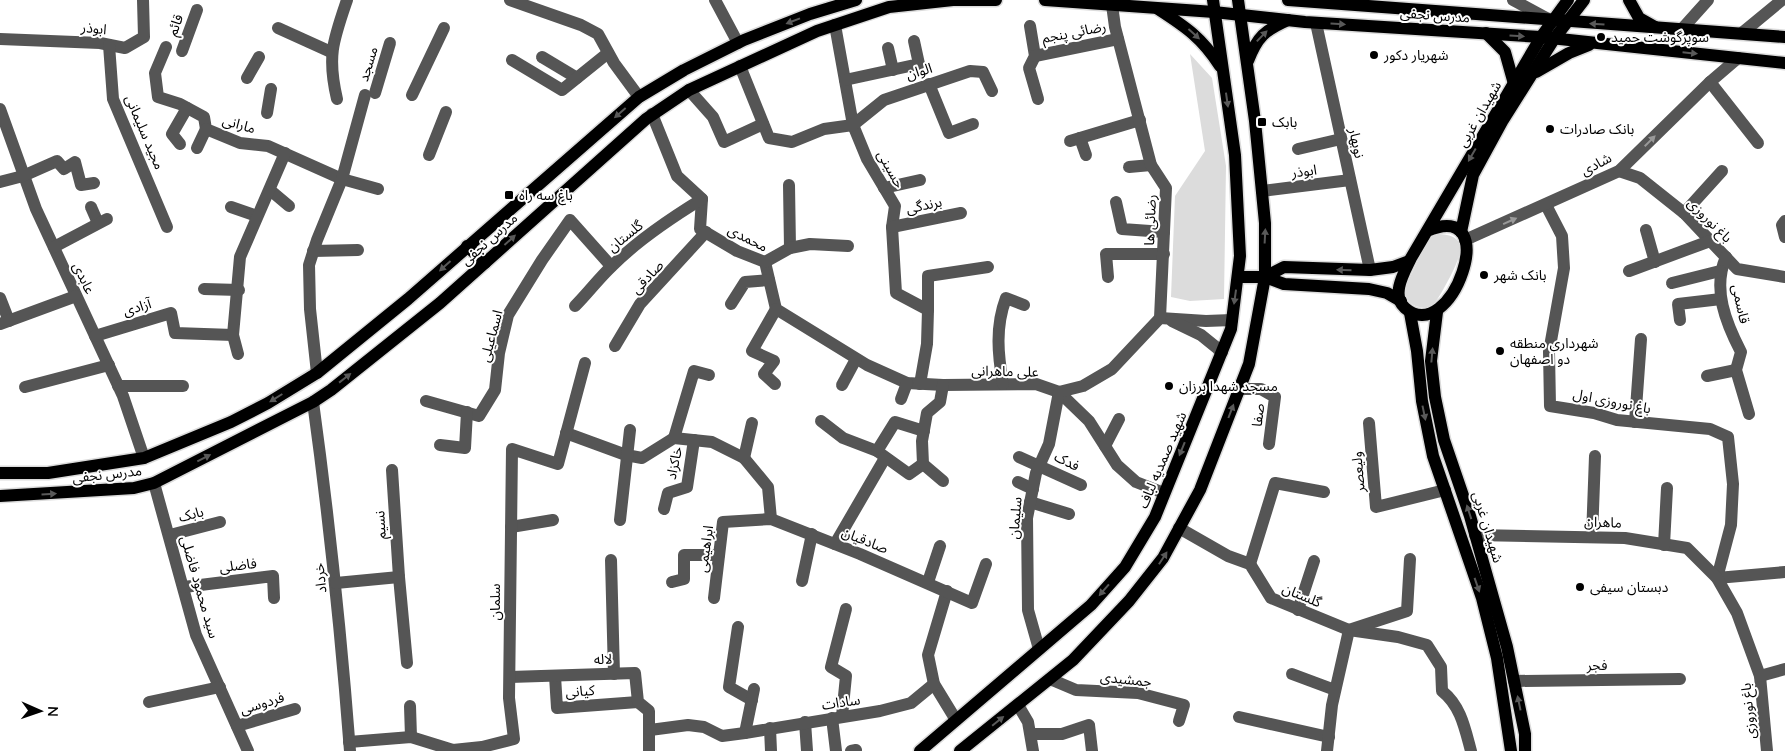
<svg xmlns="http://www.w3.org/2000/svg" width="1785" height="751" viewBox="0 0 1785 751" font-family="Mulish,'Noto Sans Arabic',sans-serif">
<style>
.green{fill:#dcdcdc}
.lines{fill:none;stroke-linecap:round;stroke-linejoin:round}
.major-casing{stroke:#dbdbdb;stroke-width:15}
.minor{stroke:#555;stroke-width:12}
.major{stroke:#000;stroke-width:12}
.oneway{fill:#595959}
.oneway2{fill:#999}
.poi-dot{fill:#000;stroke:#fff;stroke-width:2}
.labels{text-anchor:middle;stroke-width:4;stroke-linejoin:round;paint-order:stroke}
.street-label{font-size:14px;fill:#000;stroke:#fff}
.poi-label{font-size:14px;fill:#000;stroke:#fff;text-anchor:start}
</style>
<rect width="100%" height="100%" fill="#fff"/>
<g class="green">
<polygon points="1190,54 1212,78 1226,166 1224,299 1190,301 1171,297 1175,196 1205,151"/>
<path d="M1435 234C1471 234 1461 255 1450 277 1444 288 1439 298 1431 308 1416 308 1405 305 1405 288L1427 241Z"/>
</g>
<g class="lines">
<g class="major-casing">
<g id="major">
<polyline points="1045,0 1214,12 1305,22 1541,37 1785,63"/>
<polyline points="1288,0 1785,37"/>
<polyline points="1629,0 1639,18 1655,27"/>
<path d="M1158 9C1186 27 1202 38 1220 66"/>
<polyline points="1486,33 1505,52 1514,84"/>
<path d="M1248 61C1257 37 1265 30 1288 20"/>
<polyline points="1536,72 1569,53 1589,45"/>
<path d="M1427 231C1505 197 1451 349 1405 308 1390 295 1405 271 1411 258L1541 37 1568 0"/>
<polyline points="1461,232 1473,175 1503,120 1554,39 1584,0"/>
<polyline points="467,246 485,263"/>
<polyline points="1238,277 1265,277 1284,284 1369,289 1387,293 1401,301"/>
<polyline points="1265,277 1284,267 1370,270 1393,267 1409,261"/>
<polyline points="1437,312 1431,361 1435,397 1444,440 1470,516 1507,647 1525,734 1525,751"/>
<polyline points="1410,313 1417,351 1422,401 1433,456 1482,598 1497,658 1511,751"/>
<polyline points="0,473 48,473 144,458 231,422 268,403 317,373 408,299 639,97 684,70 744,40 810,14 856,0"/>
<polyline points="0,496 134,488 154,483 313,402 331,390 440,303 646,119 689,90 817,31 889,7 953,0 996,0"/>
<polyline points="920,751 1091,605 1125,567 1155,517 1231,329 1240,256 1235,155 1213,0"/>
<polyline points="960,751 1073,660 1129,601 1163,558 1200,490 1249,364 1265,277 1265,223 1255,121 1238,0"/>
</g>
</g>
<g class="minor">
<polyline points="510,0 581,25 598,34 614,63 639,97"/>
<polyline points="715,0 738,43"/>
<polyline points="1513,0 1550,20"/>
<polyline points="1316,23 1370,270"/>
<polyline points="835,25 853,125 867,159 895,206 892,227 896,293 928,310 927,344 920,384"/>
<polyline points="1030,26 1035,56 1029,68 1038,99"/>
<polyline points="278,28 331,52"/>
<polyline points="1682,29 1708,0"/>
<polyline points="1742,33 1782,0"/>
<polyline points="0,39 100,43 125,48 144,37 143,0"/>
<polyline points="109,45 113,99 167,227"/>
<polyline points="166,47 155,73 158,97 180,104 204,117 206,129 240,143 268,146 342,179 378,189"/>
<polyline points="888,48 893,70"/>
<polyline points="182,51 197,10"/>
<polyline points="1035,56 1118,39"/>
<polyline points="542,57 577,78"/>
<polyline points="512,60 562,90 608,53"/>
<polyline points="740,66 769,138 792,142 824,129 853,125 884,100 970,71 983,72 992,91"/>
<polyline points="247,78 259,57"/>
<polyline points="845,80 919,64 914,41"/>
<polyline points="1710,82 1758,143"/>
<polyline points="929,84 949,133 973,124"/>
<polyline points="689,90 713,117 724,142 763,124"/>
<polyline points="375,93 390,43"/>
<polyline points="412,95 444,28"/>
<path d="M337 99C327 56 333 41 347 0"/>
<polyline points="0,109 36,209 123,396 144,458"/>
<polyline points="267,113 271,89"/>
<polyline points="652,114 677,176 702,199 700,229 737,251 765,262 776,309 867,365 907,383 943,385 1036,384 1059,392 1089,421 1117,465 1136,482 1164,493"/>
<polyline points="1080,138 1086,155"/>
<polyline points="1070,141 1140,120"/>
<polyline points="180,144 172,134 187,108"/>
<polyline points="197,148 206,129"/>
<polyline points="1298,149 1341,139"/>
<polyline points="429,155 446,112"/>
<polyline points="1129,167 1151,165"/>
<polyline points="1619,171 1640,178 1684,213 1737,269 1785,277"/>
<polyline points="0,182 23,176 57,161 64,169 75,162 81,185 94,183"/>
<polyline points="789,185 790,248"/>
<polyline points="884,188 920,180"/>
<polyline points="270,190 289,206"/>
<polyline points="1262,191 1350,180"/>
<polyline points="1116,202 1122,229 1164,232"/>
<polyline points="1546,205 1562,236 1564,268 1549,352 1550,406 1594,413 1617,420 1710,429 1728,437 1733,484 1731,525 1717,578 1785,572"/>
<polyline points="91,207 98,223"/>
<polyline points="231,207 257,216"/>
<polyline points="1684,213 1722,171"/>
<polyline points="1785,221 1782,225 1785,237"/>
<polyline points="892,227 961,213"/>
<polyline points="1646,230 1655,262"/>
<polyline points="1465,240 1619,171 1710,82 1738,58"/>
<polyline points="54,247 107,219"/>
<polyline points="313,251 358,250"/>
<path d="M1726 257C1712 289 1726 323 1741 352L1736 370 1749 414"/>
<polyline points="765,262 790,248 810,244 848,246"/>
<polyline points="1629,271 1710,241"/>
<polyline points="1108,277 1106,254 1164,254"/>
<polyline points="1672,283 1720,271"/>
<polyline points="204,289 239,290"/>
<polyline points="0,298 9,321"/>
<polyline points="731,304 745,282 769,280"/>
<path d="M575 306C588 293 599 278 612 266 638 240 671 218 702 199"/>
<polyline points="928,310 928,276 988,267"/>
<polyline points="1160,318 1206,321 1232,320"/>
<polyline points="1680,320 1678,304 1721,299"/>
<polyline points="1172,321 1201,335 1222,352"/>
<polyline points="0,324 76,296"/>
<polyline points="95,336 171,313 175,333 233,335"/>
<polyline points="615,346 640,304 706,232"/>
<polyline points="238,354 233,335 240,257 285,153"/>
<polyline points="317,373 310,309 309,265 317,240 342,179 365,95"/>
<polyline points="1707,376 1736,370"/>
<polyline points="775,384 764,374 774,361 752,351 776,309"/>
<path d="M1003 384C998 355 995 327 1006 298L1024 305"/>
<polyline points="842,385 856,359"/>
<polyline points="118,386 183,386"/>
<polyline points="25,387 109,365"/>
<polyline points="1239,389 1261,389 1275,397 1269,444"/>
<polyline points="901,399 907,383"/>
<polyline points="426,401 479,416 495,390 499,353 508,315 542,260 570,220 611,266"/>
<path d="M313 402C329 518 341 634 350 751"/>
<polyline points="821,421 843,438 877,451 909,474 923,464"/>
<polyline points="1635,422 1641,339"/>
<polyline points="1369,423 1376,507 1445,490"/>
<polyline points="566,433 626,455 642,458 674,438 712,442 744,458 768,487 771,519"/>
<polyline points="674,438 694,371 709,375"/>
<polyline points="440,445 465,448 467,412"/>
<polyline points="1105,446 1119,419"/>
<polyline points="877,451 895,422 924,431"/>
<polyline points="1019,457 1081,485"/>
<polyline points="744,458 752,423"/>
<polyline points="392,470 399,577 407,663"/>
<polyline points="943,481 923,464 922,441 927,413 940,402 943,385"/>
<polyline points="1018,482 1033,489"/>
<polyline points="154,483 196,635 248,751"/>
<polyline points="1030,502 1069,514"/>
<polyline points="664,509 668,493 687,487 694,440"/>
<polyline points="620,520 630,430"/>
<polyline points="511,527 553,520"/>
<path d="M1179 528 1228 556 1250 564 1271 598 1349 630 1398 637 1427 645 1441 667 1442 691C1461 706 1465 729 1471 751"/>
<polyline points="170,535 220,522"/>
<polyline points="1475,535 1625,538 1687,548 1717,578 1737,613 1760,676 1767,751"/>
<polyline points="1592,537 1595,456"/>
<polyline points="835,544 885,458"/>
<polyline points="1664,545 1667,488"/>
<polyline points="611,560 614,674"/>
<polyline points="1250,564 1275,483 1324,492"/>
<polyline points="802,581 812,534"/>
<polyline points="672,582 684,579 684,555 719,555"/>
<polyline points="928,582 940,546"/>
<polyline points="336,583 399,577"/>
<polyline points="184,587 273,576 274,598"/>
<polyline points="947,591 928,655 934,684 956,720"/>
<polyline points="714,598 723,522 771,519 860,554 972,603 986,564"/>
<polyline points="1298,610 1314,561"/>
<polyline points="738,627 729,687 752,700"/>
<polyline points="1039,649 1028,610 1027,518 1036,473 1049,444 1059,392 1083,386 1112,369 1160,318 1166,188 1151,165 1115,27 1112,5"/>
<polyline points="1292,674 1335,690"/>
<polyline points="555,676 557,708 638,702"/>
<polyline points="1760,676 1785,669"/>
<polyline points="510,677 635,673 638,702 649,711 649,751"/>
<polyline points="1050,679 1076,690 1138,693 1184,705 1179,721"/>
<polyline points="1514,681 1680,679"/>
<polyline points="149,702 220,687"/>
<polyline points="1018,705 1028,722 1033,751"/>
<polyline points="410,706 411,737"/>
<polyline points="842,716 846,676 831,667 846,609"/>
<polyline points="1239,717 1329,737"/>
<polyline points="832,718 836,751"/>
<polyline points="805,722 807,751"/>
<polyline points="237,726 295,709"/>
<polyline points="770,728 771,751"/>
<polyline points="650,730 688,725 704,727 722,736 745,733 880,711 911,703 934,684"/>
<polyline points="745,733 754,689"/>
<polyline points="1031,734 1062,734 1089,725 1092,751"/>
<polyline points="349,742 411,737 453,750 482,747 514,739 509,698 512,449 558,464 585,363"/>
<polyline points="851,751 856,750"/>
<polyline points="1327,751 1332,705 1349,630 1407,611 1410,559"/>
</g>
<use href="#major" class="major"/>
</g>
<defs><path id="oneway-solid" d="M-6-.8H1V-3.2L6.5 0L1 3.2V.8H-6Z" transform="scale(1.25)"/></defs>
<g class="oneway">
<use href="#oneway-solid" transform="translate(793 21) rotate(159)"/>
<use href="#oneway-solid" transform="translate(1338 24) rotate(4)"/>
<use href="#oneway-solid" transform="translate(1597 24) rotate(-176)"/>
<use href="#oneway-solid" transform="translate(1194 34) rotate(42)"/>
<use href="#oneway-solid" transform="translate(1262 36) rotate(-46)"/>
<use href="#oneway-solid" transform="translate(1517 36) rotate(4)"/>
<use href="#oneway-solid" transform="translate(1690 53) rotate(6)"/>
<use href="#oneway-solid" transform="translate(1227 100) rotate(82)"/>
<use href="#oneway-solid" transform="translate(620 113) rotate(139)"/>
<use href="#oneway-solid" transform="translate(1472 155) rotate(120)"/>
<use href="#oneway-solid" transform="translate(1265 236) rotate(-87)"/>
<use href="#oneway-solid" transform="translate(510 240) rotate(-42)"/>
<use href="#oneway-solid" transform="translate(445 266) rotate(138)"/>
<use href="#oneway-solid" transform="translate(1344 270) rotate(-178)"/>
<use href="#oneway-solid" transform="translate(1235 297) rotate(98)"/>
<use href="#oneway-solid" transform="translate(1432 355) rotate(-85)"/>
<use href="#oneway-solid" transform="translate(345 378) rotate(-38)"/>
<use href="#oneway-solid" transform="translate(276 398) rotate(148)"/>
<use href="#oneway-solid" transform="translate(1231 411) rotate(-69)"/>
<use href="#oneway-solid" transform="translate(1424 413) rotate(78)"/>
<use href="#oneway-solid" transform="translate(1182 449) rotate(112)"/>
<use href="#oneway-solid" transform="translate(204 458) rotate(-27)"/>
<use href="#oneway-solid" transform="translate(49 494) rotate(-4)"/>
<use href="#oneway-solid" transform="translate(1469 512) rotate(-108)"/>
<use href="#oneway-solid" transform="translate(1163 558) rotate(-57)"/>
<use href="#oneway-solid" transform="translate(1477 585) rotate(71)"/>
<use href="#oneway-solid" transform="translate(1104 590) rotate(131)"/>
<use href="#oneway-solid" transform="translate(1519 703) rotate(-102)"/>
<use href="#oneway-solid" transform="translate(998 721) rotate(-39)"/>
</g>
<g class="oneway2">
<use href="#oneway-solid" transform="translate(1650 141) rotate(-45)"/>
<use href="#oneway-solid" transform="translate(1510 221) rotate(-24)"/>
</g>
<g class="poi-dot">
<circle cx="1601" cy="37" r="5"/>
<circle cx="1374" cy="55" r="5"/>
<rect x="1257" y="117" width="10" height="10" rx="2.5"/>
<circle cx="1550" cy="129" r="5"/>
<rect x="504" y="190" width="10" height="10" rx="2.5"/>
<circle cx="1484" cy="275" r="5"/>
<circle cx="1500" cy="351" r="5"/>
<circle cx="1169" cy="386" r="5"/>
<circle cx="1580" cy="587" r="5"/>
</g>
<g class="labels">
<g class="street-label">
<text transform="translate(1435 15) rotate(4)" y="5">مدرس نجفی</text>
<text transform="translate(175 25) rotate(-70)" y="5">قائم</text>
<text transform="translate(94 28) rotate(6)" y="5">ابوذر</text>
<text transform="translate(1074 32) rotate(-11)" y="5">رضائی پنجم</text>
<text transform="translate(368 64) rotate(-73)" y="5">مسجد</text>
<text transform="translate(919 71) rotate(-17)" y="5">الوان</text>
<text transform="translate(1479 114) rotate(-60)" y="5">شهیدان غربی</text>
<text transform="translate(239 124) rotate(16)" y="5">مارانی</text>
<text transform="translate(145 132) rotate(67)" y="5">مجید سلیمانی</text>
<text transform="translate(1357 143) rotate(78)" y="5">نوبهار</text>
<text transform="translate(1596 164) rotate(-28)" y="5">شادی</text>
<text transform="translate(891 169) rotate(61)" y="5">حسینی</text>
<text transform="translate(1304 171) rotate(-7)" y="5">ابوذر</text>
<text transform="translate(924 205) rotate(-12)" y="5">برندگی</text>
<text transform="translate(1150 220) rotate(-88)" y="5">رضائی ها</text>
<text transform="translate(1710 220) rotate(45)" y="5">باغ نوروزی</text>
<text transform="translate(625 236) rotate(-39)" y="5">گلستان</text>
<text transform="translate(748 238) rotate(27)" y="5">محمدی</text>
<text transform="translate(489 239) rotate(-42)" y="5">مدرس نجفی</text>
<text transform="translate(647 277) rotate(-47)" y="5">صادقی</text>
<text transform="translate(84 278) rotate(65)" y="5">عابدی</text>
<text transform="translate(1741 304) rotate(78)" y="5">قاسمی</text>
<text transform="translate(137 307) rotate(-17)" y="5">آزادی</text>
<text transform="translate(491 336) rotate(-75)" y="5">اسماعیلی</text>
<text transform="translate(1005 371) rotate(1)" y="5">علی ماهرانی</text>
<text transform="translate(1612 401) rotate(11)" y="5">باغ نوروزی اول</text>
<text transform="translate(1258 415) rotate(-83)" y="5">صفا</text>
<text transform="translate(1162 460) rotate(-67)" y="5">شهید صمدیه لباف</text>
<text transform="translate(1067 461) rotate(26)" y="5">فدک</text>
<text transform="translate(674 463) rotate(-78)" y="5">خاکزاد</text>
<text transform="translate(1358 472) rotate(-95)" y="5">ولیعصر</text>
<text transform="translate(107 474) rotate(-6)" y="5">مدرس نجفی</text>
<text transform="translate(191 514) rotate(-14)" y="5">بابک</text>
<text transform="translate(1015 518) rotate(-85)" y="5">سلیمان</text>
<text transform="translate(1603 522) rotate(2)" y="5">ماهران</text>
<text transform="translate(380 525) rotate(-93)" y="5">نسیم</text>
<text transform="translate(1488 527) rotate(73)" y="5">شهیدان غربی</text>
<text transform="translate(865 540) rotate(22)" y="5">صادقیان</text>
<text transform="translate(705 549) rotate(-82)" y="5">ابراهیمی</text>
<text transform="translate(238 565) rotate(-7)" y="5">فاضلی</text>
<text transform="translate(320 578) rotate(-96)" y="5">خرداد</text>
<text transform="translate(200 587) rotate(74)" y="5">سید محمود فاضلی</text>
<text transform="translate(1302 595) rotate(23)" y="5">گلستان</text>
<text transform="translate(495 602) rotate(-90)" y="5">سلمان</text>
<text transform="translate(603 659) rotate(-2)" y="5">لاله</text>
<text transform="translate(1597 665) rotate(-1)" y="5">فجر</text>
<text transform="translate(1126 679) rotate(6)" y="5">جمشیدی</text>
<text transform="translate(580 691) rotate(-4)" y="5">کیانی</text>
<text transform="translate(841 702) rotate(-8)" y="5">سادات</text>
<text transform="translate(262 703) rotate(-17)" y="5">فردوسی</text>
<text transform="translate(1748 711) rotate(-95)" y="5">باغ نوروزی</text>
</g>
<g class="poi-label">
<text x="1611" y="42">سوپرگوشت حمید</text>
<text x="1384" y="60">شهریار دکور</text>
<text x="1272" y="127">بابک</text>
<text x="1560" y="134">بانک صادرات</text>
<text x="519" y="200">باغ سه راه</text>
<text x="1494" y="280">بانک شهر</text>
<text x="1510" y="348">شهرداری منطقه<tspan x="1510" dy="16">دو اصفهان</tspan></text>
<text x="1179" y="391">مسجد شهدا برزان</text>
<text x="1590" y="592">دبستان سیفی</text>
</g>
</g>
<g transform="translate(40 711) rotate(92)" stroke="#ffffff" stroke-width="4" paint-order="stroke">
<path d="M0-4L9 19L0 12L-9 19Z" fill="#000000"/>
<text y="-8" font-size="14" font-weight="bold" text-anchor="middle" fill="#000000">N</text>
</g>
</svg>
